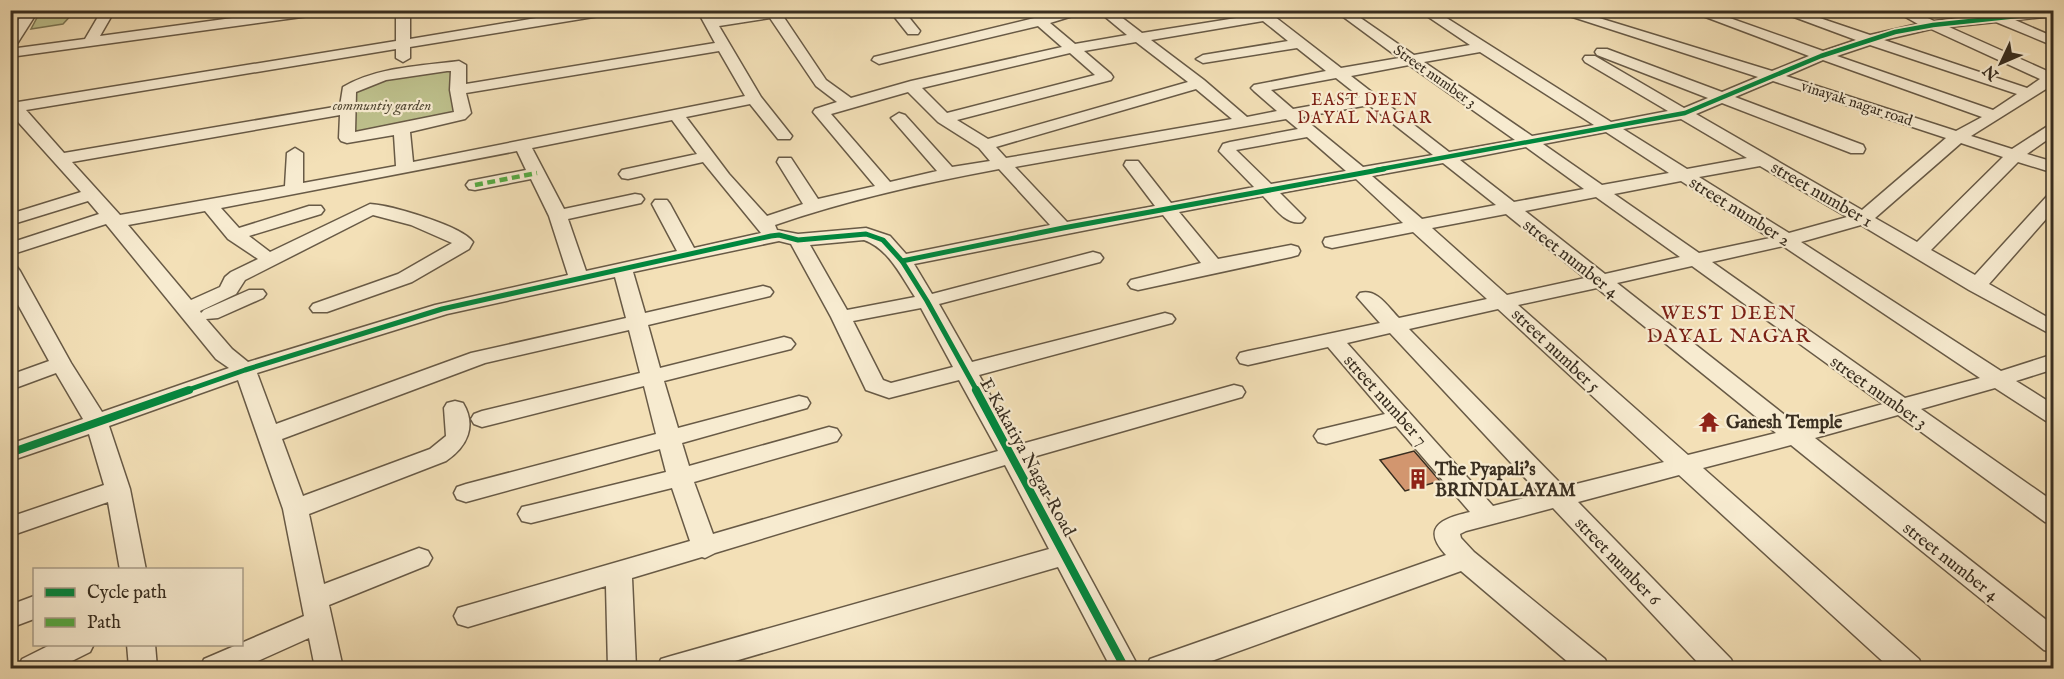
<svg xmlns="http://www.w3.org/2000/svg" width="2064" height="679" viewBox="0 0 2064 679" font-family="'IM FELL English',serif">
<style>
.green{fill:#bec18d;stroke:#7c7856;stroke-width:1.5}
.building{fill:#d2966f;stroke:#392e20;stroke-width:1.5}
.lines{fill:none;stroke-linecap:round;stroke-linejoin:round}
.minor-casing{stroke:#685a46;stroke-width:3}
.minor{fill:#f7ebd0;fill-rule:evenodd}
.quiet{stroke:#55ab43;stroke-width:4.5;stroke-dasharray:8 4.5;stroke-linecap:butt}
.cycleway-far2-casing{stroke:#f7ebd0;stroke-width:8}
.cycleway-far1-casing{stroke:#f7ebd0;stroke-width:9}
.cycleway-casing{stroke:#f7ebd0;stroke-width:11}
.cycleway-far2{stroke:#00873e;stroke-width:4.5}
.cycleway-far1{stroke:#00873e;stroke-width:5}
.cycleway{stroke:#00873e;stroke-width:8}
.labels{text-anchor:middle;stroke-width:4.5;stroke-linejoin:round;paint-order:stroke}
.far-street-label{font-size:15px;fill:#392e20;stroke:#f7ebd0}
.far-park-label{font-size:15px;font-style:italic;fill:#544b36;stroke:#f7ebd0}
.far-neighbourhood-label{font-size:16px;letter-spacing:1.5px;fill:#7a1f14;stroke:#f7ebd0}
.street-label{font-size:18px;fill:#392e20;stroke:#f7ebd0}
.poi-label{font-size:18px;font-weight:bold;fill:#392e20;stroke:#f7ebd0;text-anchor:start}
.neighbourhood-label{font-size:20px;letter-spacing:1.5px;fill:#7a1f14;stroke:#f7ebd0}
</style>
<rect width="100%" height="100%" fill="#f3e0b7"/>
<filter id="stains"><feTurbulence type="fractalNoise" baseFrequency=".00333" numOctaves="4"/><feColorMatrix values="0 0 0 0 .2 0 0 0 0 .09 0 0 0 0 .02 0 0 0 .5 -.17"/></filter>
<radialGradient id="worn" r=".72"><stop offset=".6" stop-color="#630" stop-opacity="0"/><stop offset="1" stop-color="#630" stop-opacity=".3"/></radialGradient>
<g class="green">
<polygon points="61,11 75,11 63,24 31,29 39,14"/>
<polygon points="459,65 459,116 352,137 355,85"/>
</g>
<polygon class="building" points="1414,451 1440,481 1405,491 1380,460"/>
<g class="lines">
<g class="minor-casing">
<g id="minor">
<polygon points="25,10 38,11 15,47 10,48 10,32"/>
<polygon points="102,10 115,10 100,36 291,10 330,10 324,14 10,57 10,49 85,39"/>
<path d="M396 10H410V39L584 10H618L612 14 410 47V58L403 62 396 58V49L26 110 64 153 340 106 343 87C377 67 420 66 459 61L466 65V84L715 43 697 10H710L715 18 765 10H793L792 14 783 16 826 80 851 98 911 81 1062 47 1038 26 879 64 872 60 874 57 1067 10H1092L1050 23 1075 44 1127 35 1097 10H1112L1142 33 1255 15 1251 10H1266L1341 68 1399 58 1334 10H1349L1414 55 1470 45 1418 10H1434L1611 122 1668 111 1585 62 1583 59 1585 56H1595L1684 108 1708 98 1597 55 1595 52 1597 49H1607L1722 92 1758 77 1551 10H1573L1772 71 1809 56 1687 10H1707L1823 51 1856 40 1775 10H1796L1870 35 1918 24 1893 10H1911L1934 21 2031 10H2054V16L2015 20 2054 37V46L1996 22 1949 27 2054 74V84L1971 136 2012 149 2054 122V135L2027 154 2054 162V173L2018 162 1931 250 1975 275 2048 195 2054 194V210L1989 284 2054 321V336L1969 290 1861 225 1801 242 2001 371 2054 354V369L2016 381 2054 405V423L2046 421 1995 388 1921 409 2054 502V524L2045 522 1898 415 1815 438 2054 626V653L2044 650 1791 445 1703 468 1919 659 1923 668H1890L1679 475 1578 502 1731 659 1735 668H1703L1553 508 1466 531 1460 534 1461 538 1474 552 1605 659 1609 668H1575L1461 571 1192 668H1146L1150 659 1446 555C1420 527 1443 518 1470 512L1396 426 1326 444 1318 442 1314 436 1318 430 1385 414 1328 347 1248 365 1240 363 1237 358 1240 353 1248 351 1380 323 1357 297 1360 293C1377 288 1388 307 1399 318L1487 299 1413 232 1332 248 1325 246 1323 242 1325 238 1403 223 1356 179 1280 193 1305 218 1302 222C1286 226 1274 207 1263 196L1179 212 1218 259 1291 245 1298 247 1300 251 1298 255 1291 257 1138 290 1131 288 1128 284 1131 280 1201 263 1163 215 914 264 932 294 1093 252 1100 254 1103 258 1100 262 939 304 972 362 1165 313 1172 315 1175 319 1172 323 979 375 1018 445 1234 385 1242 387 1245 392 1242 397 1026 459 1139 668H1111L1058 567 711 668H657L661 659 671 656 1049 549 1005 465 715 553 705 558 702 557 632 578 636 668H608L606 586 468 627 458 624 454 616 458 608 690 541 672 488 531 523 522 521 518 514 522 507 531 505 666 472 660 449 466 502 457 499 454 493 457 487 466 484 656 434 644 386 482 427 474 424 471 419 474 414 482 411 640 373 629 330 485 363 282 439 303 496 430 449 446 436 444 408 447 403 455 401 463 403C477 426 467 447 446 461L309 514 324 584 419 548 428 551 432 558 428 565 329 605 343 668H315L309 638 242 668H200L204 659 304 616 283 509 238 380 109 426 130 489 146 570H120L108 502 10 536V517L104 485 89 434 10 461V444L83 419 56 373 10 390V375L49 361 10 290V265L17 267 20 271 71 363 102 412 229 368 216 359 106 224 10 255V243L99 214 88 201 10 225V214L81 192 10 113V97L18 102 396 41ZM770 18 816 86 837 102 815 109 813 112 875 186 818 199 791 158H779L777 162 803 204 767 216 729 174 686 117 750 104 778 139H790L792 136 761 97 719 26ZM1263 21 1288 41 1203 55 1196 59 1203 63 1297 48 1326 71 1254 85 1251 88 1254 91 1277 111 1247 117 1204 80 1151 40ZM1931 29 2040 79 2027 88 1884 40ZM1136 42 1188 82 988 139 957 120 1111 80 1113 77 1111 74 1084 51ZM1870 45 2017 94 1993 110 1837 56ZM719 51 745 96 413 162 410 132 465 119 471 113 466 93ZM1480 52 1594 125 1532 136 1424 62ZM1070 53 1095 75 947 113 922 88ZM1823 60 1982 117 1956 131 1786 76ZM1409 65 1515 140 1449 152 1351 76ZM447 71H451L450 90 454 112 355 132 356 92 386 80ZM1336 78 1360 97 1293 109 1271 90ZM1773 81 1946 138 1862 210 1696 114 1722 103 1851 153H1863L1865 149 1863 145 1735 97ZM1196 89 1232 119 1006 158 996 147ZM908 92 938 122 979 148 990 161 952 167 905 115 899 113 891 118 937 171 890 182 831 114ZM1369 105 1433 155 1363 167 1302 117ZM340 115 339 138 341 141 347 143 394 135 396 166 303 183V153L295 148 287 153 285 186 120 215 72 162ZM1286 119 1298 129 1230 142 1223 144 1219 151 1254 187 1171 203 1138 161H1126L1124 165 1155 206 1067 222 1015 167ZM1681 119 1747 158 1687 169 1623 129ZM672 120 697 154 622 170 619 174 622 178 628 179 703 162 761 233 694 248 670 204 667 200H655L652 204 677 251 586 271 568 219 641 203 644 199 641 195 635 194 564 209 532 148ZM1606 132 1669 173 1602 185 1543 144ZM1307 137 1346 171 1271 184 1236 150ZM1961 143 2003 157 1917 242 1875 218ZM1526 147 1584 189 1514 202 1460 160ZM517 151 526 170 469 181 466 185 469 189 475 190 531 179 549 216 568 275 435 305 248 362 232 349 206 319 218 318 263 298 266 294 263 290H249L204 310 201 313 200 311 236 294 245 280 373 215 411 225 452 243 398 274 313 304 310 308 313 312H327L412 282 469 249 473 242C463 226 390 205 370 204L270 252 249 236 321 214 324 210 321 206H309L239 228 221 208ZM1443 163 1496 205 1422 219 1372 176ZM1760 166 1847 217 1789 233 1699 177ZM999 169 1050 225 906 254 890 236 866 228 798 234 777 230 775 225C847 200 923 183 999 169ZM1681 181 1770 238 1699 253 1614 194ZM1596 197 1680 257 1605 274 1525 211ZM205 211 228 239 258 259 231 272 225 277 220 287 191 300 128 225ZM1506 214 1585 278 1507 295 1432 228ZM864 240C889 249 901 276 915 297L847 310 810 245ZM779 241 791 244 831 317 866 390 889 398 959 380 998 451 713 534 694 482 837 441 841 435 837 429 829 427 689 466 682 443 807 408 810 403 807 398 799 396 678 428 664 381 791 349 795 344 791 339 784 337 660 368 648 325 770 296 773 292 770 288 763 286 645 313 633 272ZM1783 246 1980 378 1905 398 1712 262ZM1692 266 1883 404 1800 427 1617 283ZM615 277 626 318 471 353 276 424 257 373 447 314ZM1597 288 1776 433 1688 455 1518 305ZM921 308 953 367 891 383 883 380 853 321ZM1498 309 1664 462 1564 487 1409 329ZM1390 333 1540 494 1493 506 1347 343Z"/>
<polygon points="889,10 903,10 920,31 918,34 908,34"/>
<polygon points="34,596 34,619 10,628 10,605"/>
<polygon points="52,644 94,644 90,652 58,668 18,668 22,659"/>
<polygon points="127,644 155,644 157,668 129,668"/>
</g>
</g>
<use href="#minor" class="minor"/>
<polyline class="quiet" points="475,185 537,173"/>
<g class="cycleway-far2-casing">
<polyline id="cycleway-far2" points="1376,170 1685,113 1821,56 1895,32 1933,25 2054,12"/>
</g>
<g class="cycleway-far1-casing">
<g id="cycleway-far1">
<polyline points="902,261 1063,228 1384,169"/>
<polyline points="185,391 245,370 442,309 771,236 779,235 798,240 866,234 883,240 902,261 927,301 977,391"/>
</g>
</g>
<g class="cycleway-casing">
<g id="cycleway">
<polyline points="976,390 1125,668"/>
<polyline points="10,453 189,390"/>
</g>
</g>
<use href="#cycleway-far2" class="cycleway-far2"/>
<use href="#cycleway-far1" class="cycleway-far1"/>
<use href="#cycleway" class="cycleway"/>
</g>
<defs>
<g id="temple-bare" transform="scale(1.62)"><path d="M0-6L5-2H3V0L6.5 2.5H4V6H1.5V3h-3V6H-4V2.5H-6.5L-3 0V-2H-5Z" fill="#8f2418" stroke="#f7ebd0" stroke-width="2.5" paint-order="stroke"/></g>
<g id="building-bare" transform="scale(1.62)"><path d="M-4-6H4V6H1V3H-1V6H-4ZM-2.5-4.3h1.7v1.8h-1.7ZM.8-4.3h1.7v1.8H.8ZM-2.5-1h1.7V.8h-1.7ZM.8-1h1.7V.8H.8Z" fill="#8f2418" stroke="#f7ebd0" stroke-width="2.5" paint-order="stroke"/></g>
</defs>
<g fill-rule="evenodd">
<use href="#temple-bare" x="1709" y="422"/>
<use href="#building-bare" x="1418" y="479"/>
</g>
<g class="labels">
<g class="far-street-label">
<text transform="translate(1435 76) rotate(35)" y="5">Street number 3</text>
<text transform="translate(1857 103) rotate(18)" y="5">vinayak nagar road</text>
</g>
<g class="far-park-label">
<text x="382" y="110">communtiy garden</text>
</g>
<g class="far-neighbourhood-label">
<text x="1365" y="105">EAST DEEN<tspan x="1365" dy="18">DAYAL NAGAR</tspan></text>
</g>
<g class="street-label">
<text transform="translate(1822 194) rotate(30)" y="6">street number 1</text>
<text transform="translate(1740 211) rotate(32)" y="6">street number 2</text>
<text transform="translate(1571 258) rotate(38)" y="6">street number 4</text>
<text transform="translate(1556 350) rotate(43)" y="6">street number 5</text>
<text transform="translate(1879 392) rotate(35)" y="6">street number 3</text>
<text transform="translate(1386 400) rotate(48)" y="6">street number 7</text>
<text transform="translate(1028 457) rotate(61)" y="6">E Kakatiya Nagar Road</text>
<text transform="translate(1618 561) rotate(46)" y="6">street number 6</text>
<text transform="translate(1951 561) rotate(38)" y="6">street number 4</text>
</g>
<g class="poi-label">
<text x="1726" y="428">Ganesh Temple</text>
<text x="1435" y="475">The Pyapali's<tspan x="1435" dy="21">BRINDALAYAM</tspan></text>
</g>
<g class="neighbourhood-label">
<text x="1729" y="319">WEST DEEN<tspan x="1729" dy="23">DAYAL NAGAR</tspan></text>
</g>
</g>
<rect width="2064" height="679" fill="none" stroke="#f3e0b7" stroke-width="36"/>
<rect x="12" y="12" width="2040" height="655" fill="none" stroke="#392e20" stroke-width="3"/>
<rect x="18" y="18" width="2028" height="643" fill="none" stroke="#392e20" stroke-width="1.5"/>
<rect x="33" y="568" width="210" height="78" fill="#f7ebd0" stroke="#ab9f8a" stroke-width="1.5"/>
<rect x="45" y="588" width="30" height="9" fill="#00873e" stroke="#ab9f8a" stroke-width="1.5"/>
<text x="87" y="598" font-size="18" fill="#392e20">Cycle path</text>
<rect x="45" y="618" width="30" height="9" fill="#55ab43" stroke="#ab9f8a" stroke-width="1.5"/>
<text x="87" y="628" font-size="18" fill="#392e20">Path</text>
<g transform="translate(2001 63) rotate(226)" stroke="#f7ebd0" stroke-width="4.5" paint-order="stroke">
<path d="M0-4.5L10 22L0 15L-10 22Z" fill="#392e20"/>
<text y="-9" font-size="16" font-weight="bold" text-anchor="middle" fill="#392e20">N</text>
</g>
<rect width="100%" height="100%" filter="url(#stains)"/>
<rect width="100%" height="100%" fill="url(#worn)"/>
</svg>
